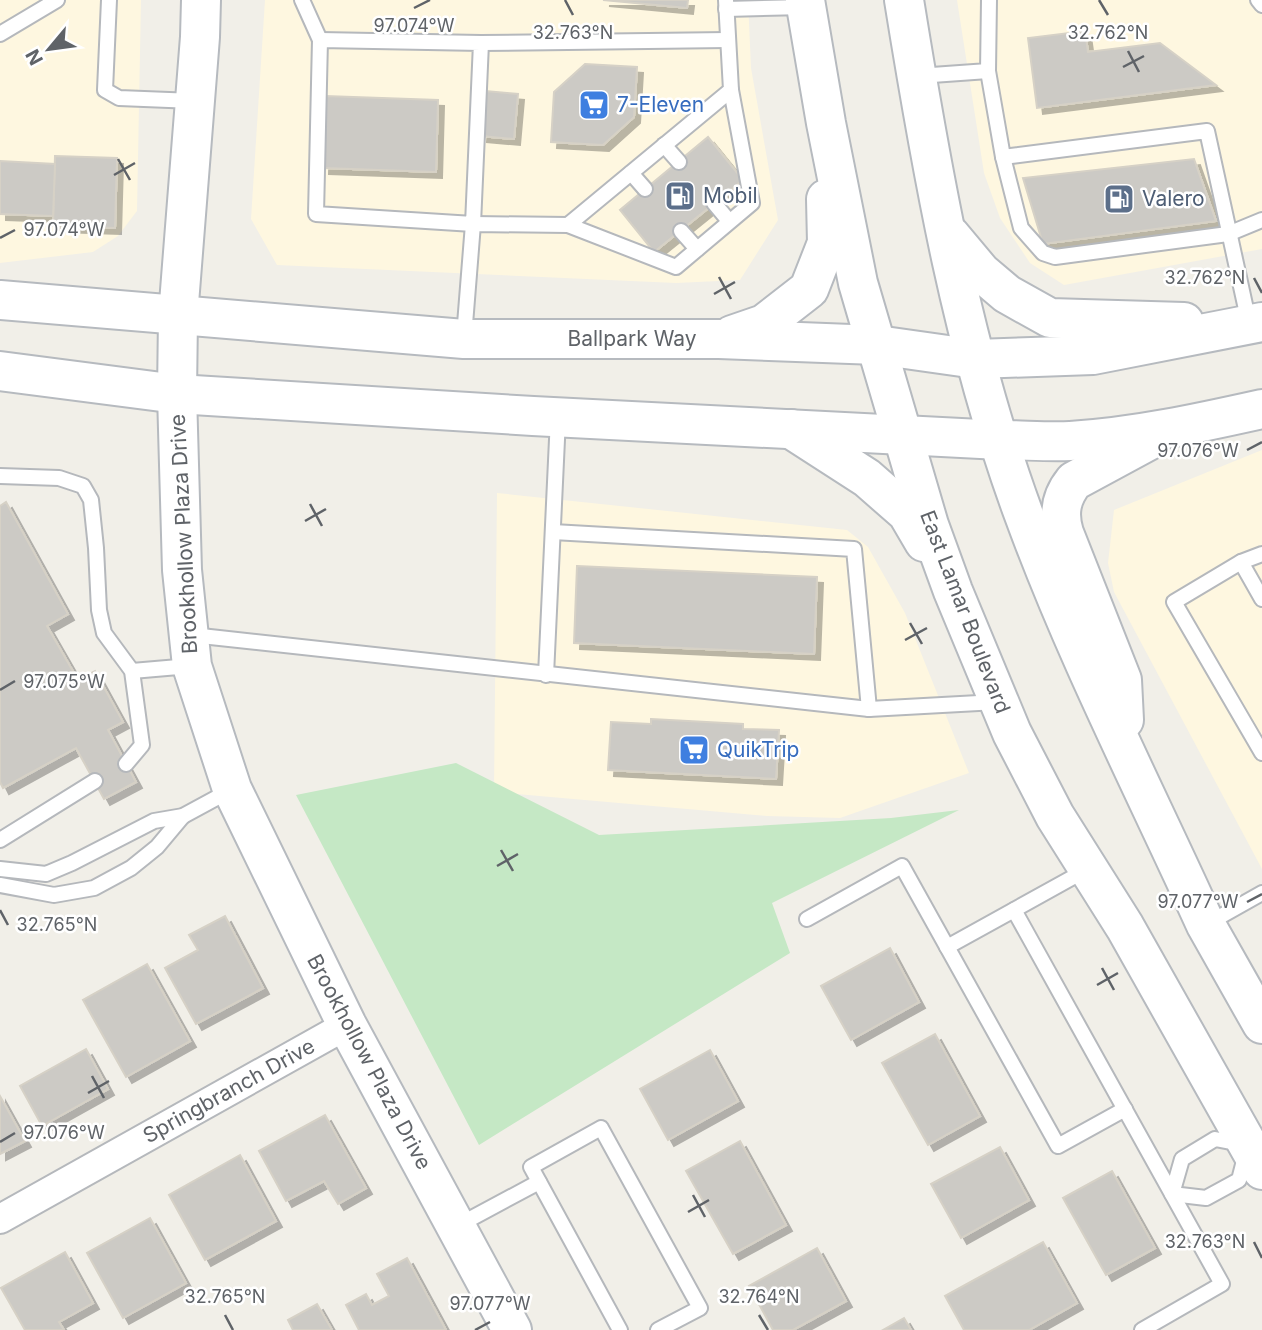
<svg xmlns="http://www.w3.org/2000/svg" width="1262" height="1330" viewBox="0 0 1262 1330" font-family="Inter,sans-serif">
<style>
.commercial{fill:#fef7e0}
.green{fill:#c5e8c5}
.building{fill:#cccac5;stroke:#d6d1c6;stroke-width:2;filter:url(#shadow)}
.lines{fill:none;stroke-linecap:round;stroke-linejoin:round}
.lane-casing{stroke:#b5b8bc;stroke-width:18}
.street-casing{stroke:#b5b8bc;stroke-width:32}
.secondary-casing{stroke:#b6babf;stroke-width:42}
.lane{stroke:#fff;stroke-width:14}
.street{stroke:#fff;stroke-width:28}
.secondary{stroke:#fff;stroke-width:38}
.ticks{fill:none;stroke:#5f6368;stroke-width:2.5}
.labels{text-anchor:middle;stroke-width:5;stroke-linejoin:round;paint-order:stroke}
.shop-label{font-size:21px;fill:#366cbe;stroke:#fff;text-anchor:start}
.service-label{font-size:21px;fill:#4e5e75;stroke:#fff;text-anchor:start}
.street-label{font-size:21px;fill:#5f6368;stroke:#fff}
.ticks-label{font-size:18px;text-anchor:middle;fill:#5f6368;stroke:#fff;stroke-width:5;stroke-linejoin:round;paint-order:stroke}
</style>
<defs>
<filter id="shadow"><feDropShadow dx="6" dy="6" stdDeviation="0" flood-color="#0004"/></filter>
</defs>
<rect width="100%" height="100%" fill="#f1efe8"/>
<g class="commercial">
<polygon points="0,0 141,0 137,211 118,236 93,252 0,263"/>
<polygon points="265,0 748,0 751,68 778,220 740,280 676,283 277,265 251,219"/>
<polygon points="957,0 1262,0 1262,249 1064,285 1030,263 1000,218 984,173"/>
<polygon points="1262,450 1262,869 1114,592 1108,563 1114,510"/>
<polygon points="497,493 847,530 868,547 905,613 969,773 840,818 767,816 494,792"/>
</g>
<polygon class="green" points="456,763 599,835 891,818 959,810 772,903 790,953 479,1145 296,795"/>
<g class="building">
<polygon points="603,0 688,0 687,8"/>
<polygon points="1085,31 1088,52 1160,43 1216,85 1037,108 1028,38"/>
<polygon points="585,64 637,67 634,117 603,145 551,142 554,92"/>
<polygon points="485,91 518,94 514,139 481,136"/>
<polygon points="325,96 438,100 436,172 323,168"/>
<polygon points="708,137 743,180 654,252 620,210"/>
<polygon points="55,156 117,158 115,228 53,226"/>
<polygon points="1194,159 1216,221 1043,244 1023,178"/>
<polygon points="0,161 55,164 53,216 0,214"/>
<polygon points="6,502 68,614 47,626 78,680 95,671 123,722 108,730 136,782 104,799 76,748 3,788 0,782 0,506"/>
<polygon points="577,566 817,577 814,654 574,643"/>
<polygon points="651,719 743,724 743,729 779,730 776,779 608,770 611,722 651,724"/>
<polygon points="225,916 263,988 196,1024 165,968 198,950 189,935"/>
<polygon points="890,948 919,1002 851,1040 821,986"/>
<polygon points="147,964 190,1041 126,1077 83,1000"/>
<polygon points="935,1034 980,1116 928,1145 882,1063"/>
<polygon points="86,1049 108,1089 42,1126 20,1086"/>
<polygon points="710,1050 738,1101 668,1140 640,1089"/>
<polygon points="0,1096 25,1141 0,1154"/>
<polygon points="325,1115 366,1188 338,1204 324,1181 286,1201 259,1151"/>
<polygon points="740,1141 786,1225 733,1254 686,1171"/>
<polygon points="1000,1147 1029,1200 961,1238 931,1184"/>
<polygon points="240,1155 276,1221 205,1260 169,1195"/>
<polygon points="1112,1171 1155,1248 1106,1275 1063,1198"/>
<polygon points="150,1218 186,1283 123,1318 87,1253"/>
<polygon points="1043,1242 1077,1303 1029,1330 964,1330 945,1296"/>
<polygon points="817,1248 846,1301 793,1330 773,1330 749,1286"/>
<polygon points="65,1252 93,1303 59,1322 64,1330 25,1330 1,1288"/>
<polygon points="407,1258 446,1330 359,1330 346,1305 366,1294 372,1305 389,1296 377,1274"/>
<polygon points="317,1304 332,1330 293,1330 288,1320"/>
<polygon points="904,1318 911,1330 883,1330"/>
</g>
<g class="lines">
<g class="lane-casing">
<g id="lane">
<polyline points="109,0 105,90 119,98 194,101"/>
<polyline points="302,0 320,40"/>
<polyline points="1258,0 1262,5"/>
<polyline points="726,9 805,7"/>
<polyline points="0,34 57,0"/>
<polygon points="320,40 481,43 473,224 316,214"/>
<polyline points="481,43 728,40"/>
<polyline points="988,71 1003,157 1207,131 1249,323"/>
<polyline points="918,76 988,71 989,0"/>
<polyline points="664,145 679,162"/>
<polyline points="1003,157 1021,228 1043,253 1055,257 1228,234 1262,220"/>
<polyline points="631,173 645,189"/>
<polyline points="714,203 729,221"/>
<polyline points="568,225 676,267 752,203 731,90"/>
<polyline points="681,231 697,249"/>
<polyline points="464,337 473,224 568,225 731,90 726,0"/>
<polyline points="0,476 59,478 83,486 91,500 96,548 99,610 104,633 132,671 142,745 126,764"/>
<polyline points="553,532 854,549 869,709"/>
<polyline points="1262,554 1241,562 1174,602 1262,753"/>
<polyline points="1241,562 1262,599"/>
<polyline points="192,635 869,709 997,702"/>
<polyline points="132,671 190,666"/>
<polyline points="546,675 558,418"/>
<polyline points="0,840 95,781"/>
<polyline points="0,869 46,874 72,863 154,821 183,816 231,790"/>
<polyline points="0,885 54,895 94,888 131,868 157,847 183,816"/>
<polyline points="1014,910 1222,1284 1142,1330"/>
<polyline points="807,919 902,866 1058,1146 1125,1109"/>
<polyline points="1207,924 1262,893"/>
<polyline points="947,947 1086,870"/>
<polyline points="1241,1144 1215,1139 1182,1159 1172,1194 1206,1198 1239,1180 1246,1153"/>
<polyline points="457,1226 539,1182"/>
<polyline points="620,1330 531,1167 601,1128 700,1308 658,1330"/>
</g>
</g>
<g class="street-casing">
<polyline id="street" points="0,1219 347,1025"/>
</g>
<g class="secondary-casing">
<g id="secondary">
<polyline points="201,0 200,37 178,316 177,394 182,570 192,666 232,789 347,1025 512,1330"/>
<polyline points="805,0 826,123 858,283 929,525 953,591 1012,733 1055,816 1125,927 1262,1170"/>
<path d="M904 0C932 173 963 350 1024 515 1071 643 1132 765 1189 888L1206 925 1262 1024"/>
<polyline points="950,235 981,272 1007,294 1050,318 1184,322"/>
<polyline points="0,300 464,339 719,339 877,345 976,359 1093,355 1262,322"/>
<polyline points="732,335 764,324 809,289 827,243 826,199"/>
<path d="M0 371 177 394 533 416 1000 440C1023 440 1047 442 1070 441 1135 437 1199 423 1262 409"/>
<polyline points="791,429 867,478 907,513 924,542"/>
<path d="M1124 720 1122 680 1064 533C1058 513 1061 497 1074 481L1148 441"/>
</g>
</g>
<use href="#lane" class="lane"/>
<use href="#street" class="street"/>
<use href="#secondary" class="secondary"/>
</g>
<path class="ticks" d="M565 0 573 15M1099 0 1108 15M414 8 430 0M1128 51 1139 72M1123 67 1144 56M118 159 130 180M114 175 135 163M0 238 15 230M719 277 731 299M1254 278 1262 293M714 294 735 282M1247 450 1262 442M310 504 322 526M305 521 326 509M910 623 922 644M905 640 927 628M0 690 15 681M501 850 513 871M497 866 518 854M1247 902 1262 894M0 910 8 925M1102 968 1114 990M1097 985 1118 973M92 1076 104 1098M88 1093 109 1081M0 1142 15 1133M693 1195 705 1217M688 1212 709 1200M1254 1242 1262 1258M225 1315 233 1330M759 1315 768 1330M475 1330 490 1322"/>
<defs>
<g id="supermarket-square" transform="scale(1.575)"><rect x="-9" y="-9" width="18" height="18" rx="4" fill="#3f7fe0" stroke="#fff"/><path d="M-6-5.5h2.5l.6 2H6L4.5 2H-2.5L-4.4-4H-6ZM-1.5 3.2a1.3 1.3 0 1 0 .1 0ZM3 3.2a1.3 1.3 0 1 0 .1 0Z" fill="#fff"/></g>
<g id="fuel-square" transform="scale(1.575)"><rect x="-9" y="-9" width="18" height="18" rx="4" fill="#5c6f8a" stroke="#fff"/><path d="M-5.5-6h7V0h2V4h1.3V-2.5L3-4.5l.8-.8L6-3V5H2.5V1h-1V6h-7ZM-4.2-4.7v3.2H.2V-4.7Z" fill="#fff"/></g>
</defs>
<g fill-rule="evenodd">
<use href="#supermarket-square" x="594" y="105"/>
<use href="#fuel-square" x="680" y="196"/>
<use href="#fuel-square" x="1119" y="199"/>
<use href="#supermarket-square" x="694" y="750"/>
</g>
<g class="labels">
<g class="shop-label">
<text x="617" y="112">7-Eleven</text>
<text x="717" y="757">QuikTrip</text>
</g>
<g class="service-label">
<text x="703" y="203">Mobil</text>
<text x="1142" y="206">Valero</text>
</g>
<g class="street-label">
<text x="632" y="346">Ballpark Way</text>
<text transform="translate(184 534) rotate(-93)" y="7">Brookhollow Plaza Drive</text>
<text transform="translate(965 612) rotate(69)" y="7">East Lamar Boulevard</text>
<text transform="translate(369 1062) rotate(62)" y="7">Brookhollow Plaza Drive</text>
<text transform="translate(229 1091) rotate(-29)" y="7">Springbranch Drive</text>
</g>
</g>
<g class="ticks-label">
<text x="414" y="32">97.074°W</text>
<text x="573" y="39">32.763°N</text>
<text x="1108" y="39">32.762°N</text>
<text x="64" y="236">97.074°W</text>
<text x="1205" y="284">32.762°N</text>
<text x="1198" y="457">97.076°W</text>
<text x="64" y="688">97.075°W</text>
<text x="1198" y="908">97.077°W</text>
<text x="57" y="931">32.765°N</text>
<text x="64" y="1139">97.076°W</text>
<text x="1205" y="1248">32.763°N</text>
<text x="225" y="1303">32.765°N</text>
<text x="759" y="1303">32.764°N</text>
<text x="490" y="1310">97.077°W</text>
</g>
<g transform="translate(49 49) rotate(241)" stroke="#ffffff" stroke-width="5" paint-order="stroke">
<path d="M0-5L12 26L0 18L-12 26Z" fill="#5f6368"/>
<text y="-10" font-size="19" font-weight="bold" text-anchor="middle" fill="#5f6368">N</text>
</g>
</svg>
